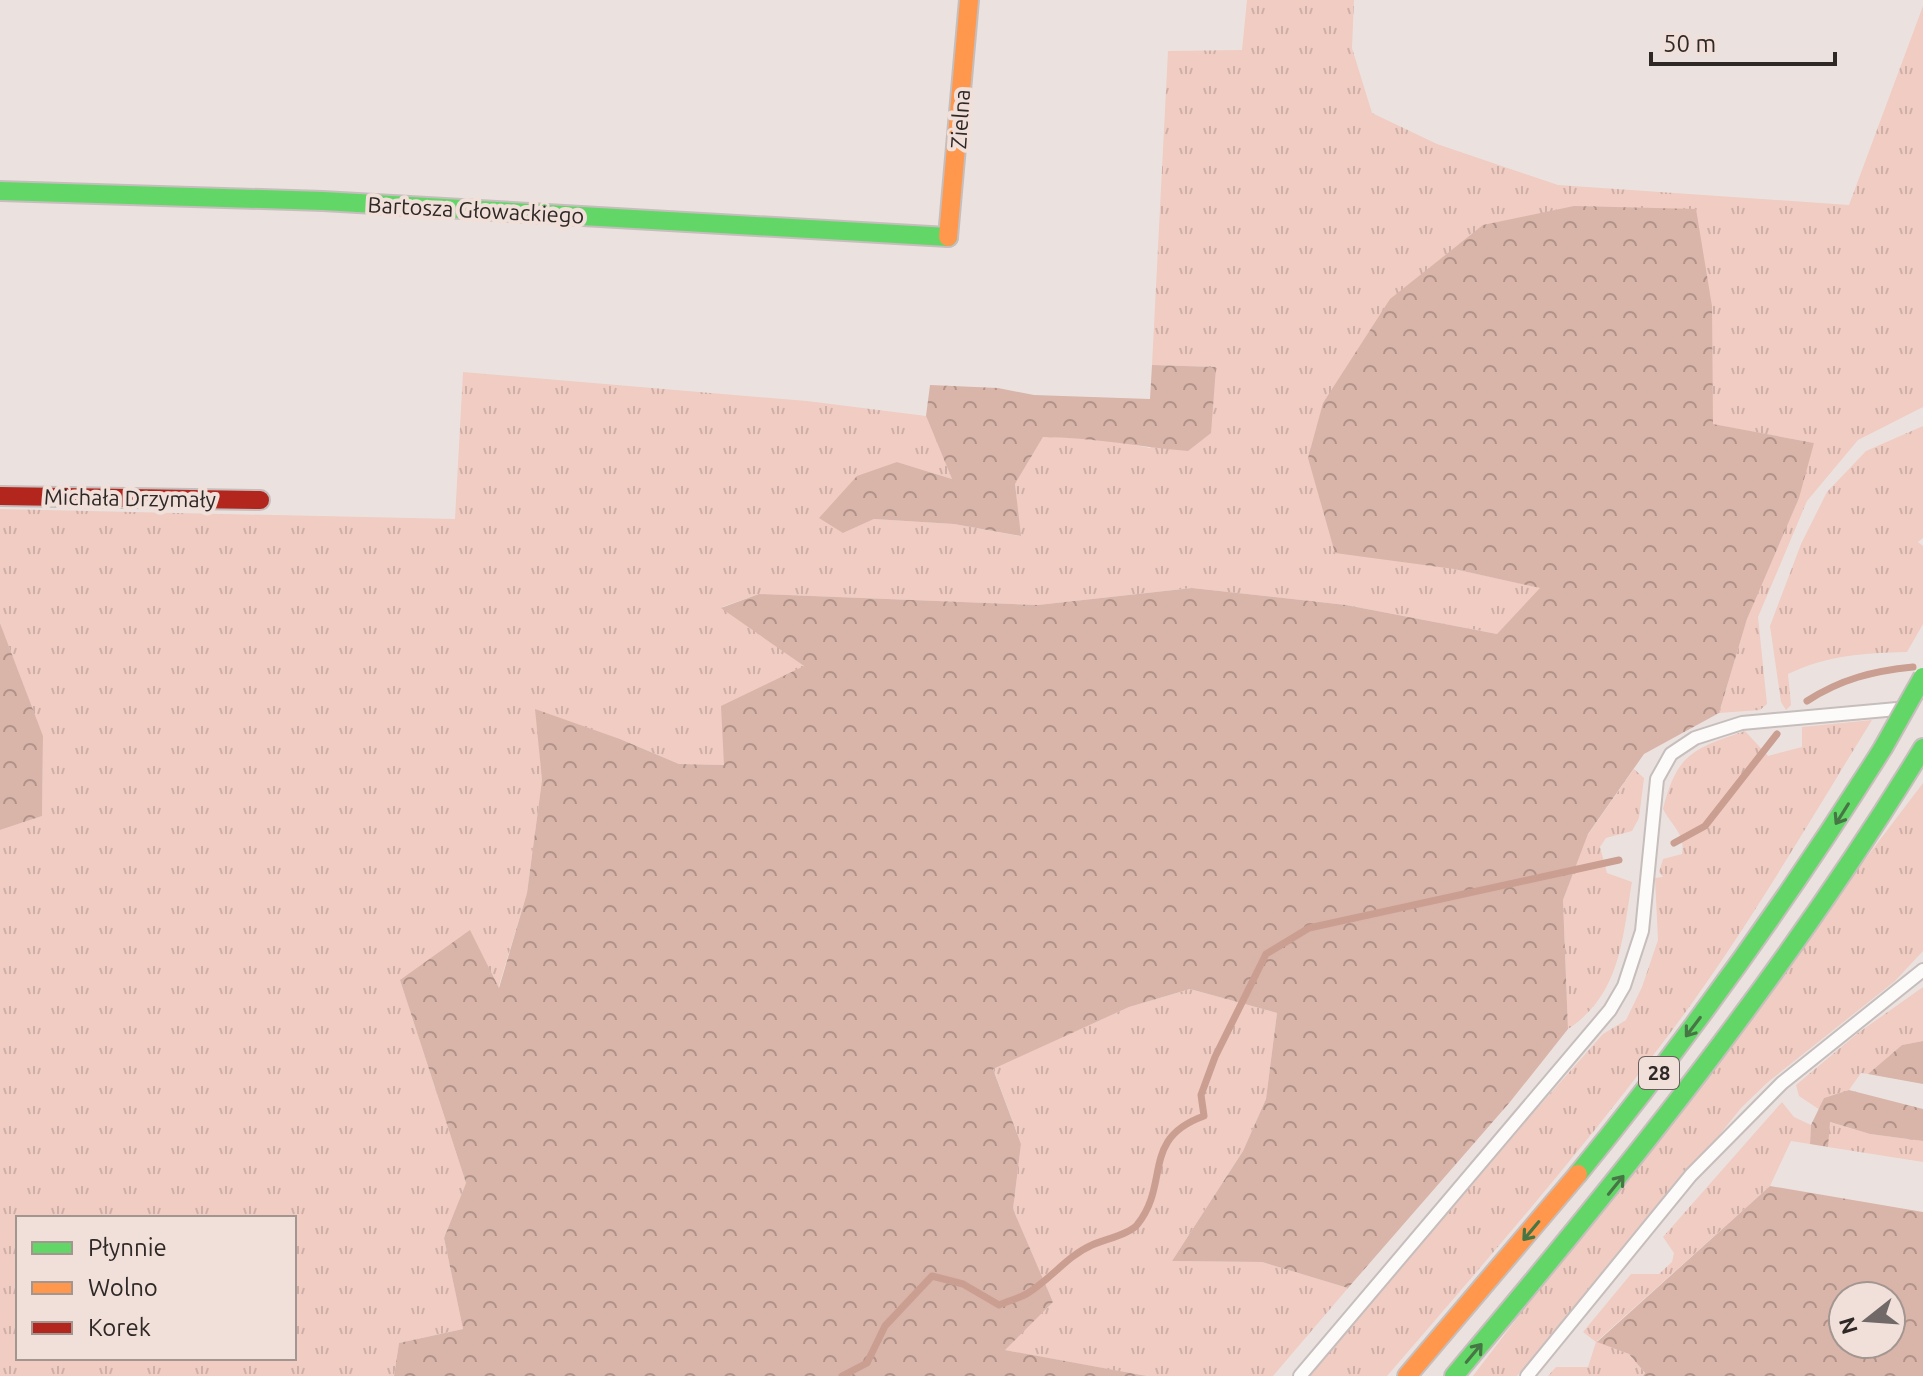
<svg xmlns="http://www.w3.org/2000/svg" width="1923" height="1376" viewBox="0 0 1923 1376" font-family="Ubuntu,sans-serif">
<style>
.grass{fill:url(#grass-tufts);fill-rule:evenodd}
.forest{fill:url(#forest-crowns);fill-rule:evenodd}
.lines{fill:none;stroke-linecap:round;stroke-linejoin:round}
.stream{stroke:#ca9e91;stroke-width:7}
.lane-casing{stroke:#c6bebc;stroke-width:16}
.fast-casing{stroke:#c6bebc;stroke-width:22}
.slow-casing{stroke:#c6bebc;stroke-width:22}
.jam-casing{stroke:#c6bebc;stroke-width:22}
.lane{stroke:#fcfbfa;stroke-width:12}
.fast{stroke:#63d668;stroke-width:18}
.slow{stroke:#ff974d;stroke-width:18}
.jam{stroke:#b3261e;stroke-width:18}
.fast-bridge-casing{stroke:#c6bebc;stroke-width:22;stroke-linecap:butt}
.fast-bridge{stroke:#63d668;stroke-width:18}
.oneway{stroke:#467644}
.labels{text-anchor:middle;stroke-width:8;stroke-linejoin:round;paint-order:stroke}
.shield{fill:#f1dfd9;stroke:#685f5c;stroke-width:2}
.shield-label{font-size:20px;font-weight:bold;fill:#2e2826}
.street-label{font-size:22px;fill:#2e2826;stroke:#f1dfd9}
</style>
<defs>
<pattern id="grass-tufts" width="24" height="20" patternUnits="userSpaceOnUse" patternTransform="scale(2)"><rect width="24" height="20" fill="#f0ccc2"/><path d="M3 7l-1-3M5 7V3M7 7l1-3M15 17l-1-3M17 17v-4M19 17l1-3" fill="none" stroke="#ceafa7"/></pattern>
<pattern id="forest-crowns" width="20" height="18" patternUnits="userSpaceOnUse" patternTransform="scale(2)"><rect width="20" height="18" fill="#d9b4a9"/><path d="M2 6a3 3 0 1 1 6 0M12 15a3 3 0 1 1 6 0" fill="none" stroke="#b09289"/></pattern>
</defs>
<rect width="100%" height="100%" fill="#ebe2df"/>
<g class="grass">
<path d="M1247 0H1354L1352 48 1372 113 1437 144 1558 185 1849 205 1923 6V407L1858 440 1807 501 1758 617 1767 704 1760 710 1719 713 1747 619 1814 443 1712 424V306L1454 569 1541 588 1497 634 1346 605 1192 588 1038 605 759 594 722 607 804 666 724 765 679 764 620 739 536 710 542 780 527 893 498 989 400 980 466 1183 444 1238 463 1329 399 1343 394 1376H0V830L42 816 43 737 0 623V509L455 519 463 372 807 401 926 416 952 479 897 462 843 533 874 519 954 524 1020 536 1015 484 1043 437H1095L1150 448 1216 367 1152 365 1168 51 1242 50ZM18 1218H294V1358H18Z"/>
<path d="M1923 426V538L1918 542 1923 546V624L1907 652C1865 653 1827 655 1788 674L1791 705 1786 710 1781 702 1770 626 1801 544 1827 492 1866 451Z"/>
<path d="M1872 720C1804 830 1740 942 1661 1045 1575 1159 1480 1268 1387 1376H1309L1465 1190 1603 1034 1626 1020 1642 987 1658 940 1655 878 1663 877 1659 872 1663 859 1682 854C1686 834 1671 825 1663 809 1677 753 1693 749 1745 731L1768 756 1802 747V727Z"/>
<path d="M1634 769 1644 778 1639 818 1632 831 1606 838 1600 847 1607 873 1632 882C1622 939 1621 994 1568 1029L1563 900 1587 836Z"/>
<polygon points="1923,783 1923,951 1895,981 1768,1082 1741,1108 1640,1234 1517,1376 1473,1376"/>
<polygon points="1923,987 1923,1041 1902,1045 1868,1074 1861,1073 1849,1090 1824,1098 1820,1110 1799,1096 1796,1085 1858,1033"/>
<polygon points="1190,989 1277,1013 1266,1099 1243,1151 1172,1261 1262,1262 1348,1288 1273,1376 1147,1376 1004,1350 1053,1302 1013,1209 1021,1144 993,1068 1129,1007"/>
<polygon points="1782,1102 1794,1117 1811,1125 1810,1144 1791,1141 1770,1186 1597,1341 1629,1354 1645,1373 1643,1376 1548,1376 1556,1367 1588,1367 1596,1342 1583,1332 1631,1274 1659,1274 1672,1262 1674,1253 1663,1237"/>
<polygon points="1829,1122 1870,1134 1923,1141 1923,1162 1828,1147"/>
</g>
<g class="forest">
<polygon points="1574,206 1696,209 1712,306 1713,424 1814,443 1799,498 1747,619 1719,713 1644,754 1588,834 1563,900 1568,1029 1510,1102 1348,1288 1262,1262 1172,1261 1243,1151 1266,1099 1277,1013 1190,989 1129,1007 993,1069 1021,1144 1013,1209 1053,1302 1005,1350 1147,1376 394,1376 399,1343 463,1329 444,1238 466,1183 400,980 470,930 499,988 527,893 542,780 535,709 620,739 679,764 724,765 721,706 804,666 721,608 759,594 1038,605 1192,588 1346,605 1497,634 1540,588 1454,569 1335,553 1308,458 1323,403 1390,299 1483,225"/>
<path d="M1152 365 1216 367 1211 433 1188 451C1139 447 1092 437 1043 437L1015 484 1021 536 954 524 874 519 843 533 819 518 857 476 897 462 952 479 926 416 930 385 998 388 1034 395 1150 399Z"/>
<polygon points="0,623 43,736 42,816 0,830"/>
<polygon points="1923,1041 1923,1084 1868,1074 1902,1045"/>
<polygon points="1849,1090 1923,1109 1923,1141 1870,1134 1830,1122 1828,1147 1810,1144 1811,1125 1824,1098"/>
<path d="M1770 1186 1923 1212V1376H1643L1645 1373 1629 1354 1597 1342ZM1843 1296H1891V1344H1843Z"/>
</g>
<g class="lines">
<g class="stream">
<path d="M1807 701C1841 679 1873 671 1913 667"/>
<polyline points="1674,843 1705,826 1777,734"/>
<path d="M842 1376 867 1363 885 1326 932 1276 963 1284 999 1305C1008 1301 1020 1298 1028 1293 1051 1279 1067 1256 1092 1245 1105 1239 1128 1235 1137 1225 1171 1183 1140 1139 1204 1116L1201 1095 1215 1057 1266 954 1309 928 1619 860"/>
</g>
<g class="lane-casing">
<g id="lane">
<polyline points="1300,1376 1610,1010 1624,986 1642,931 1657,779 1671,754 1695,738 1742,723 1897,709"/>
<polyline points="1527,1376 1691,1175 1782,1083 1923,970"/>
</g>
</g>
<g class="fast-casing">
<g id="fast">
<polyline points="0,191 323,201 948,237"/>
<path d="M1578 1174C1689 1038 1790 896 1883 748"/>
<path d="M1454 1376C1623 1175 1786 973 1923 748"/>
</g>
</g>
<g class="slow-casing">
<g id="slow">
<polyline points="948,237 969,0"/>
<polyline points="1407,1376 1578,1174"/>
</g>
</g>
<g class="jam-casing">
<polyline id="jam" points="0,496 260,500"/>
</g>
<use href="#lane" class="lane"/>
<use href="#fast" class="fast"/>
<use href="#slow" class="slow"/>
<use href="#jam" class="jam"/>
<g class="fast-bridge-casing">
<polyline id="fast-bridge" points="1883,748 1923,677"/>
</g>
<use href="#fast-bridge" class="fast-bridge"/>
</g>
<defs><path id="oneway-shaft" d="M-6 0H5M1.5-3L5.5 0L1.5 3" fill="none" stroke-width="1.6" stroke-linecap="round" stroke-linejoin="round" transform="scale(2)"/></defs>
<g class="oneway">
<use href="#oneway-shaft" transform="translate(1842 814) rotate(122)"/>
<use href="#oneway-shaft" transform="translate(1693 1027) rotate(127)"/>
<use href="#oneway-shaft" transform="translate(1616 1185) rotate(-51)"/>
<use href="#oneway-shaft" transform="translate(1531 1231) rotate(130)"/>
<use href="#oneway-shaft" transform="translate(1474 1353) rotate(-50)"/>
</g>
<g class="labels">
<rect class="shield" x="1639" y="1057" width="40" height="32" rx="6"/>
<g class="shield-label">
<text x="1659" y="1080">28</text>
</g>
<g class="street-label">
<text transform="translate(960 119) rotate(-86)" y="8">Zielna</text>
<text transform="translate(476 210) rotate(3)" y="8">Bartosza Głowackiego</text>
<text transform="translate(130 498) rotate(1)" y="8">Michała Drzymały</text>
</g>
</g>
<rect x="16" y="1216" width="280" height="144" fill="#f1dfd9" stroke="#a39691" stroke-width="2"/>
<rect x="32" y="1242" width="40" height="12" fill="#63d668" stroke="#a39691" stroke-width="2"/>
<text x="88" y="1256" font-size="24" fill="#2e2826">Płynnie</text>
<rect x="32" y="1282" width="40" height="12" fill="#ff974d" stroke="#a39691" stroke-width="2"/>
<text x="88" y="1296" font-size="24" fill="#2e2826">Wolno</text>
<rect x="32" y="1322" width="40" height="12" fill="#b3261e" stroke="#a39691" stroke-width="2"/>
<text x="88" y="1336" font-size="24" fill="#2e2826">Korek</text>
<g transform="translate(1867 1320) rotate(253)"><circle r="38" fill="#f1dfd9" stroke="#a39691" stroke-width="2"/>
<path d="M0-6L14 30L0 20L-14 30Z" fill="#706967"/>
<text y="-12" font-size="22" font-weight="bold" text-anchor="middle" fill="#2e2826">N</text>
</g>
<path d="M1651 52v12h184v-12" fill="none" stroke="#2e2826" stroke-width="4"/>
<text x="1663" y="52" font-size="24" fill="#2e2826" stroke="#f1dfd9" stroke-width="6" paint-order="stroke">50 m</text>
</svg>
